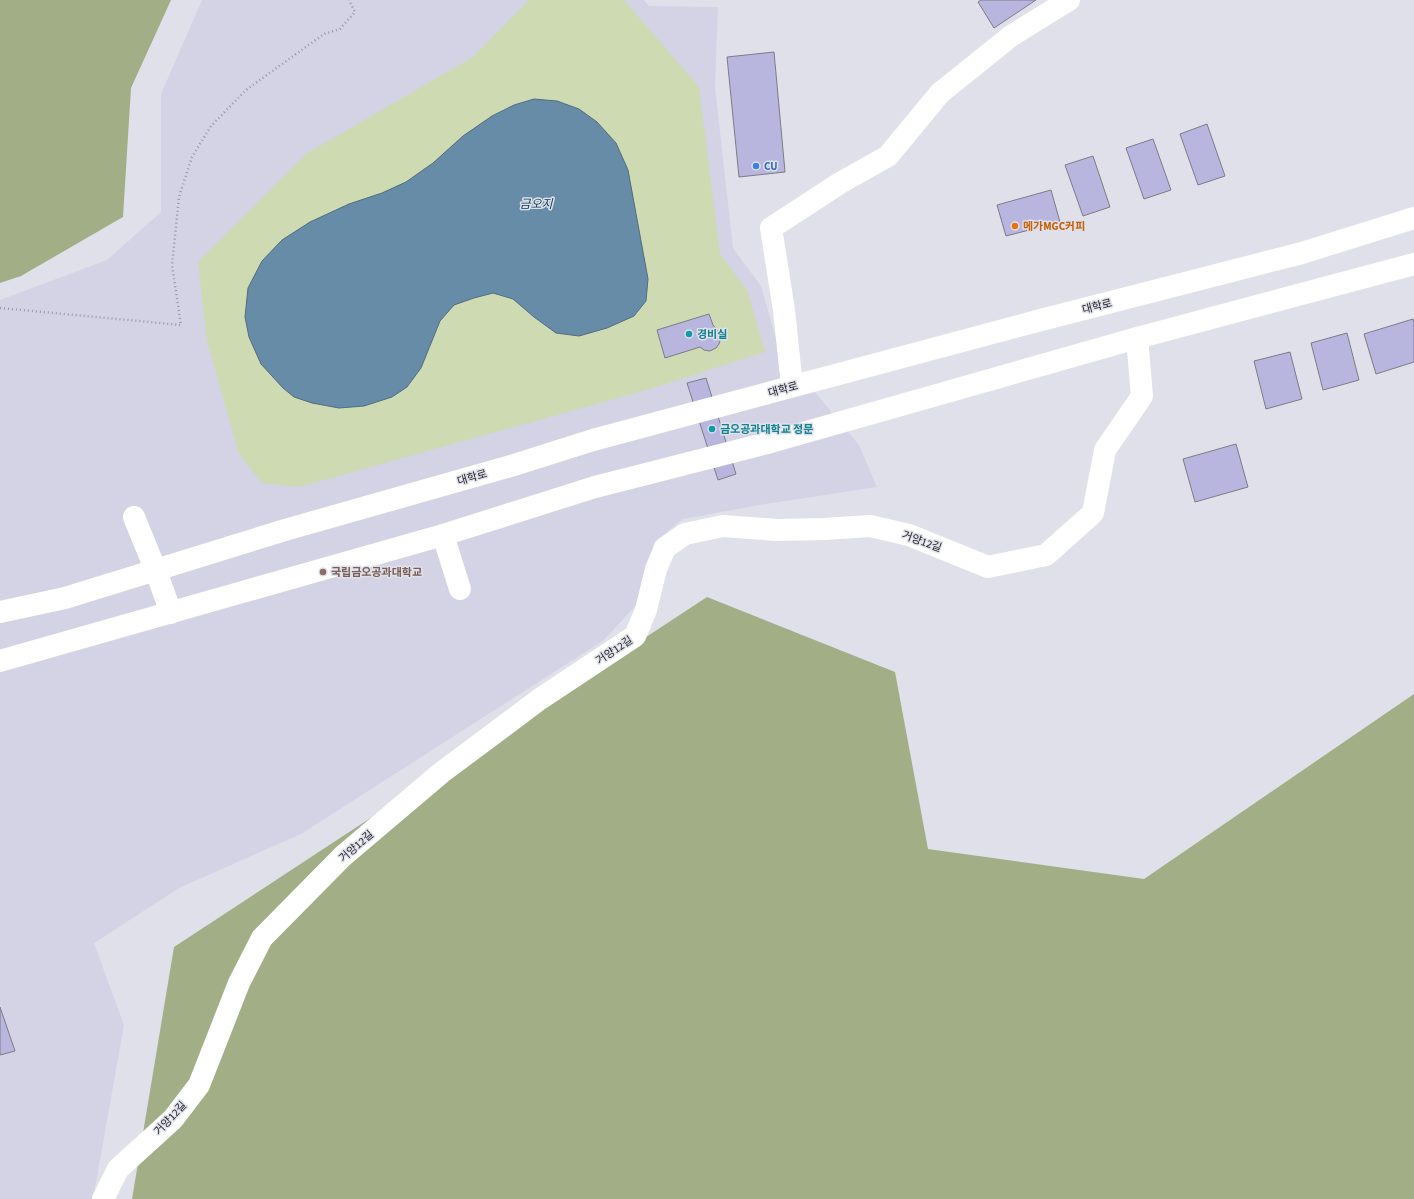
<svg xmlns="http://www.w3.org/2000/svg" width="1414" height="1199" viewBox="0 0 1414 1199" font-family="'Source Sans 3','Noto Sans KR',sans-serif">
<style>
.built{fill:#d3d3e5}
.green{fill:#cddab2}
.forest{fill:#a2af86}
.water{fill:#678ca7;stroke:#526c80}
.building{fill:#b8b6df;stroke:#7c7c86}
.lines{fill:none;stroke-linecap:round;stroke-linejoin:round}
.path{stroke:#97979f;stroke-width:2.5;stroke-dasharray:1 3;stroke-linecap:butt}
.minor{stroke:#fff;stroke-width:22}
.shop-dot{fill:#3f7fe0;stroke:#e0e0eb;stroke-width:1.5}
.food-dot{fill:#e8710a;stroke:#e0e0eb;stroke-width:1.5}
.culture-dot{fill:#0f9aa8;stroke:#e0e0eb;stroke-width:1.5}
.education-dot{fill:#8d6e63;stroke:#e0e0eb;stroke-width:1.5}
.labels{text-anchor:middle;stroke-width:3;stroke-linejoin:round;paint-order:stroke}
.shop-label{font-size:11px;font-weight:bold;fill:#366cbe;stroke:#e0e0eb;text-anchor:start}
.food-label{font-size:11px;font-weight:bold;fill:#c56008;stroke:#e0e0eb;text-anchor:start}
.street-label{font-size:11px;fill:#212125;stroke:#e0e0eb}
.culture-label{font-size:11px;font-weight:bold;fill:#0d838f;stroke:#e0e0eb;text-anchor:start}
.education-label{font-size:11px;font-weight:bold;fill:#785e54;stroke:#e0e0eb;text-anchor:start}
.water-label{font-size:12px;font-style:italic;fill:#043753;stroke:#e0e0eb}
</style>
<rect width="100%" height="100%" fill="#e0e0eb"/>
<polygon class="built" points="202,0 644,0 649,6 718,7 715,87 733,248 761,286 779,349 859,445 877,487 759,505 683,519 654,542 638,603 604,640 301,834 181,887 94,943 124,1025 93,1199 0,1199 0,300 107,260 161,212 161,94"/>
<polygon class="green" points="529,0 624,0 699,87 720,254 747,290 765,352 650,389 299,487 262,483 239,454 207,341 198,262 306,154 473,57"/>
<g class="forest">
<polygon points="0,0 171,0 131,88 123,217 21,276 0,283"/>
<polygon points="707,597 895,672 928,849 1144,879 1414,694 1414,1199 132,1199 174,947"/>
</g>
<polygon class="water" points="534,99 557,101 579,109 597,122 616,143 628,170 648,279 646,301 634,316 607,328 579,336 556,333 534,317 513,299 493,293 474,298 454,305 440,321 421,368 407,387 392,397 364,406 339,408 312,403 294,397 283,388 261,364 249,337 245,317 248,288 262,261 282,240 310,222 349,204 382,193 406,182 433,163 463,136 492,116 514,105"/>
<g class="building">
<polygon points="981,0 1036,0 994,28 978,2"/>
<polygon points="774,52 785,172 739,177 727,57"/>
<polygon points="1207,124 1225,176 1198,185 1180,134"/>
<polygon points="1153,139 1171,190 1144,199 1126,148"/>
<polygon points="1093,156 1110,207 1083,216 1065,165"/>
<polygon points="1051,190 1060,222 1006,236 997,205"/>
<polygon points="709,314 713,325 719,332 721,337 719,344 716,348 710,351 704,350 700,347 665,358 657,330"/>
<polygon points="1413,319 1414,323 1414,362 1376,374 1364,334"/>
<polygon points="1347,333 1359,380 1323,390 1311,343"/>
<polygon points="1290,352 1302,399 1266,409 1254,361"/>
<polygon points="706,378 736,474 718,480 687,383"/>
<polygon points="1236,444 1248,487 1195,502 1183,459"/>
<polygon points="0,1007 15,1051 0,1055"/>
</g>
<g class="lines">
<polyline class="path" points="0,308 181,325 172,265 179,197 192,157 211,126 246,90 324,34 340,29 355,12 349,0"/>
<g class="minor">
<polyline points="792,386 784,310 771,228 840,183 888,156 940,93 1011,36 1069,0"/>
<polyline points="134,517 156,571 171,613"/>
<polyline points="443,535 460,589"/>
<polyline points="0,612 65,598 285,530 514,465 593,440 1041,320 1302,253 1414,218"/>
<polyline points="0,661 443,535 595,487 771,442 1137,338 1414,264"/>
<polyline points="103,1199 118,1169 173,1119 199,1085 239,983 262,938 343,856 441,773 540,699 635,636 646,610 656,569 665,548 685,534 723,526 777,530 824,529 870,526 909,535 988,567 1046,555 1093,513 1105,450 1142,396 1137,338"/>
</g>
</g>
<circle class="shop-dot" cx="756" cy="166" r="4"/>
<circle class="food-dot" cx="1015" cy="226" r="4"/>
<g class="culture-dot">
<circle cx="689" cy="334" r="4"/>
<circle cx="712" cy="429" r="4"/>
</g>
<circle class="education-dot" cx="323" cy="572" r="4"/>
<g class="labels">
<g class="shop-label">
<text x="764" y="170">CU</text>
</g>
<g class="food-label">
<text x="1023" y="230">메가MGC커피</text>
</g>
<g class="street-label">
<text transform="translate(1097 306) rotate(-14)" y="4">대학로</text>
<text transform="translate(783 389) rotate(-15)" y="4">대학로</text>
<text transform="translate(472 477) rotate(-16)" y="4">대학로</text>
<text transform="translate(922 541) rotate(20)" y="4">거양12길</text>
<text transform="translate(614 650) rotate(-34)" y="4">거양12길</text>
<text transform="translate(356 846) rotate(-41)" y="4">거양12길</text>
<text transform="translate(170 1118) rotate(-47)" y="4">거양12길</text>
</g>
<g class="culture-label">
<text x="697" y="338">경비실</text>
<text x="720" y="433">금오공과대학교 정문</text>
</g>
<g class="education-label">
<text x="331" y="576">국립금오공과대학교</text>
</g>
<g class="water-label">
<text x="536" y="208">금오지</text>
</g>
</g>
</svg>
